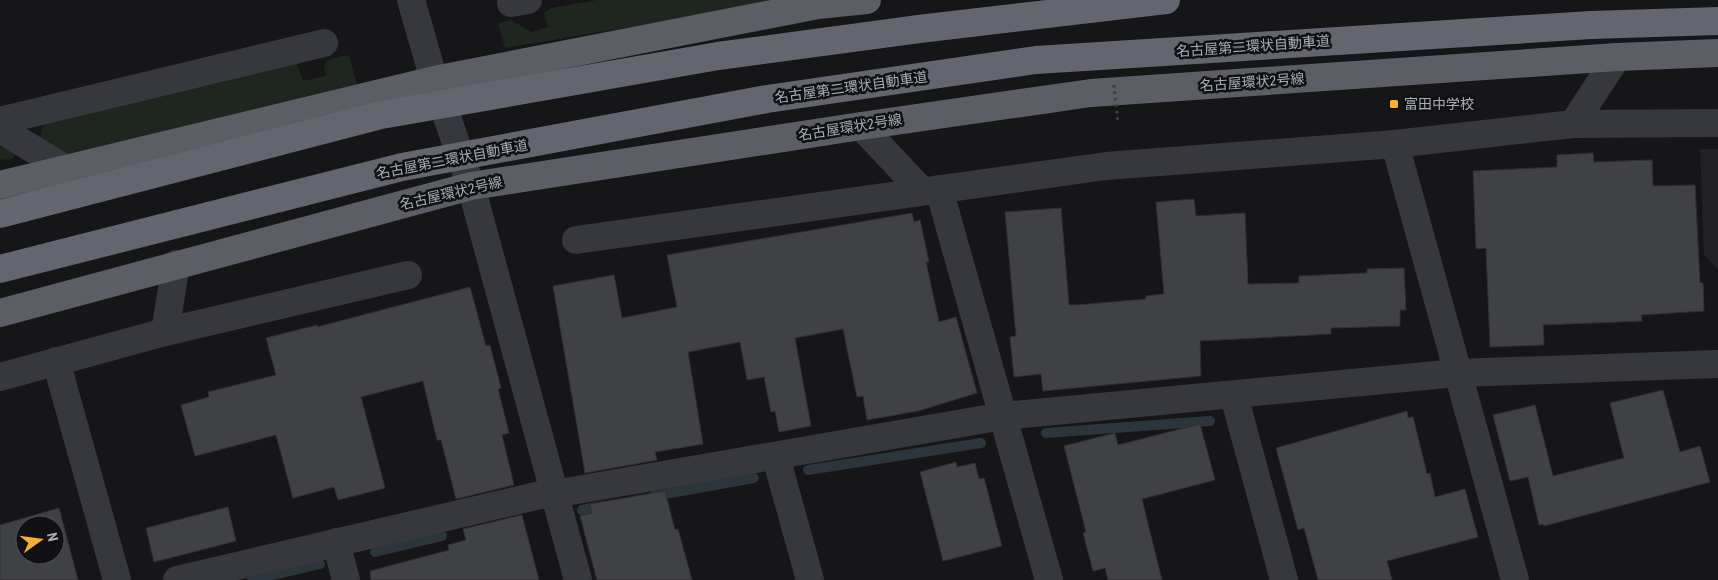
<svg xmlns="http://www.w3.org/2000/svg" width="1718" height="580" viewBox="0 0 1718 580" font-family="'Roboto Condensed','Noto Sans JP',sans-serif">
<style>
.built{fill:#222225}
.green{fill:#1e261f}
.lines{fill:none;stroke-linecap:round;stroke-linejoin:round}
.stream{stroke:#2c353c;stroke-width:10}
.building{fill:#404145;stroke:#303034;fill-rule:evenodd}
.minor{stroke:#37383d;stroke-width:28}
.trunk{stroke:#5b5e65;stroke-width:28}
.path-bridge{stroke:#3d3f44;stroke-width:3;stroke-dasharray:2.5 4;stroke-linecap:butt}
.motorway-bridge{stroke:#63666e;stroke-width:28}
.poi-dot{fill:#f2b134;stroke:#111113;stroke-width:2}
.labels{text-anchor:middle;stroke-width:5;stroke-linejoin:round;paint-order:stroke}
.street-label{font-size:14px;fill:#a8adb8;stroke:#111113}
.poi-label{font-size:14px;fill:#a8adb8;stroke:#111113;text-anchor:start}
</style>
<rect width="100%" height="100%" fill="#161618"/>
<polygon class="built" points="1700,149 1718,149 1718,269 1704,255"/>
<g class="green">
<polygon points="597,0 789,0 505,48 498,23 511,20 531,32 548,27 544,13 551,8"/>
<polygon points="349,55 358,89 73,156 47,149 40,140 42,128 49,121 296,61 303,81 326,76 324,67 329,59"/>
<polygon points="0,147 10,150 14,156 12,159 0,160"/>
</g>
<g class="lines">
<g class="stream">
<polyline points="1046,433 1210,421"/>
<polyline points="808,470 981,443"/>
<polyline points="654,496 754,478"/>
<polyline points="582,510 603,506"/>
<polyline points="375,552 442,536"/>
<polyline points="252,580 320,564"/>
</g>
</g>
<g class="building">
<polygon points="1593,153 1594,162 1652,160 1653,186 1695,185 1700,283 1703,283 1704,311 1641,315 1642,321 1543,325 1544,345 1490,347 1486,248 1476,249 1473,171 1557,167 1557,155"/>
<polygon points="1194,199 1196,216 1245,213 1248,284 1299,283 1299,276 1367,273 1367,269 1404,268 1406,310 1400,310 1400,326 1331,328 1331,334 1200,341 1201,376 1043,391 1041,374 1014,377 1010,337 1016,336 1005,212 1061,208 1069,305 1077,305 1146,299 1146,296 1164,294 1156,202"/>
<polygon points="912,213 914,222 920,220 929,262 926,262 939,322 956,317 977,393 918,411 867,420 863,396 857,397 843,329 795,338 811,426 779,432 775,411 771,412 764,377 747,380 740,342 688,352 703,444 655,452 657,460 585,473 553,286 614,275 622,318 677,307 667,255"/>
<polygon points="470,287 486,346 490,345 501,388 498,389 509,433 502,435 514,485 456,499 441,440 437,440 423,381 361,397 385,488 338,500 334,487 293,498 276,435 195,456 181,405 209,397 208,392 276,375 266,338 317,325 317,327"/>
<polygon points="1663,390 1680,452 1700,446 1710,482 1544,526 1543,524 1539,525 1528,477 1510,481 1493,415 1535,405 1553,476 1624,458 1610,403"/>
<polygon points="1407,411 1408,418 1413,417 1427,474 1430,473 1435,497 1465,489 1478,537 1387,561 1392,580 1318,580 1304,528 1298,530 1276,448"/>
<polygon points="1200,424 1215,480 1142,499 1162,580 1108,580 1105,568 1093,571 1083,533 1086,532 1064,446 1115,433 1118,445"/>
<polygon points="956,462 957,467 975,463 979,479 984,478 1002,546 943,561 920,472"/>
<polygon points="665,491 675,530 678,529 692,580 597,580 580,516 592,513 590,504"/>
<polygon points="228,507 236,541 154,562 146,528"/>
<path d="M59 508 78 580H0V525ZM25 525H55V555H25Z"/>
<polygon points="522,515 539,580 371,580 370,571 449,550 448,545 466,540 463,529"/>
</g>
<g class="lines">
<g class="minor">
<polyline points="411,0 434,80 471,186 578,580"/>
<polyline points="511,3 528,0"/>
<polyline points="0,121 324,43"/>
<polyline points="1573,124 1617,57"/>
<polyline points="861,126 921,190"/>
<polyline points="0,129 64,168"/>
<polyline points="1395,144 1515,580"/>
<polyline points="939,189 1049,580"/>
<polyline points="576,240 1106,166 1395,144 1573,124 1718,123"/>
<polyline points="165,332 408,275"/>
<polyline points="56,361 117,580"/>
<polyline points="0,377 165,332 176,264"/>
<polyline points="1234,396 1284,580"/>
<polyline points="776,457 810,580"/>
<polyline points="554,494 1003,416 1457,373 1718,364"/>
<polyline points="336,542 346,580"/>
<polyline points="177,580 553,492"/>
</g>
<g class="trunk">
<polyline points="0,185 434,80 818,5 867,0"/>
<polyline points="0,313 471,186 861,126 1091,93 1617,57 1718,53"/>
</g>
<polyline class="path-bridge" points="1114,85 1118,123"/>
<g class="motorway-bridge">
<polyline points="0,214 381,115 718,56 919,29 1166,0"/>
<polyline points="0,269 402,167 767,99 1036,60 1591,25 1718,21"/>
</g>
</g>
<rect class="poi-dot" x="1389" y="99" width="10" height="10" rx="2.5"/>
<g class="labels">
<g class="street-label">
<text transform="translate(1253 46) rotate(-4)" y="5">名古屋第二環状自動車道</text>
<text transform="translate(1252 82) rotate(-4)" y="5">名古屋環状2号線</text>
<text transform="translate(851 87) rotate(-8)" y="5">名古屋第二環状自動車道</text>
<text transform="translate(850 127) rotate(-9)" y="5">名古屋環状2号線</text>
<text transform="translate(452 159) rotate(-11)" y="5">名古屋第二環状自動車道</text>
<text transform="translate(451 193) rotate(-13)" y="5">名古屋環状2号線</text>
</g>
<g class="poi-label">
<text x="1404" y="109">富田中学校</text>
</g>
</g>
<g transform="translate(40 540) rotate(76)"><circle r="24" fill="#111113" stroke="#4d4f55"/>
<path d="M0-4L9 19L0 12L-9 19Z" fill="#f2b134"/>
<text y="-8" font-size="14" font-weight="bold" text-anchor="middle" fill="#a8adb8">N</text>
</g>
</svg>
